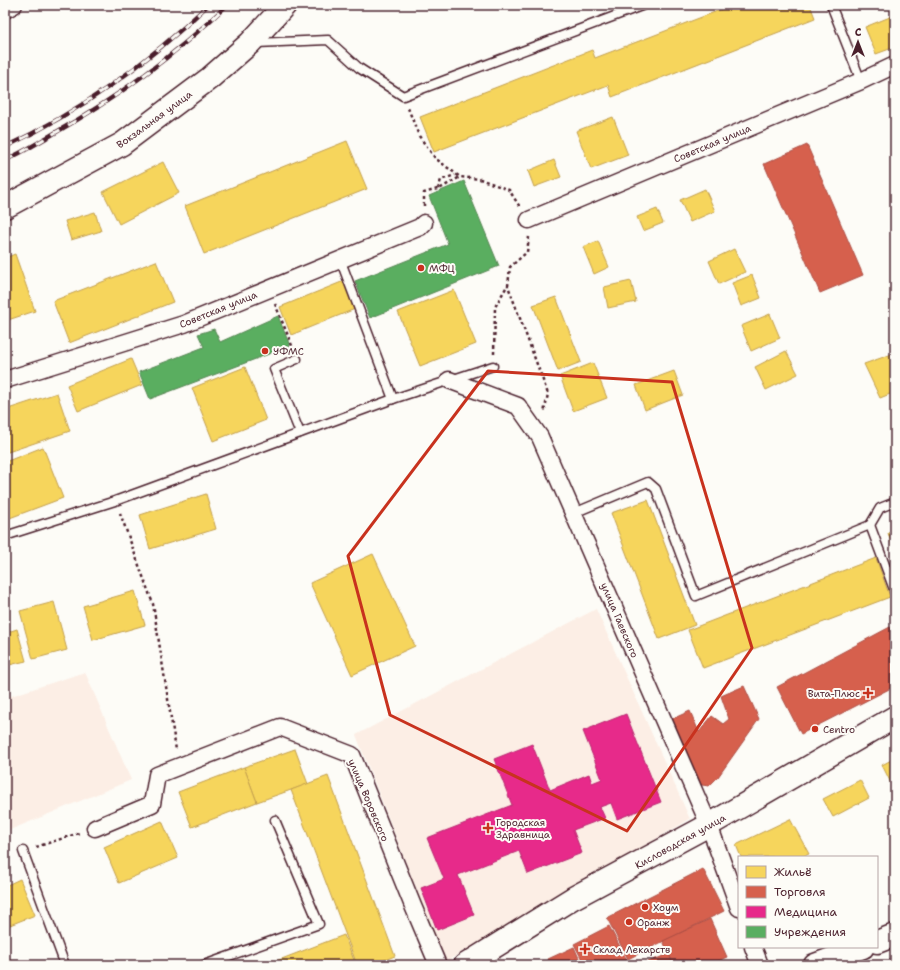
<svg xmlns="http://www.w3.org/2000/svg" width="900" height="970" viewBox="0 0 900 970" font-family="'Shantell Sans',sans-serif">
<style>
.built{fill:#fceee5}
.homes{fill:#f6d55c;stroke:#c29e4d}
.shops{fill:#d6604d;stroke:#ac4c43}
.health{fill:#e7298a;stroke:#b8266e}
.public{fill:#5aae61;stroke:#558351}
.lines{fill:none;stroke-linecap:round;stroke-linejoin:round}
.lane-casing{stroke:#4a1f2b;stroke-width:11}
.street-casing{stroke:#4a1f2b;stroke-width:19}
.secondary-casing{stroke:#4a1f2b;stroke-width:25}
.path{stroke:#4a1f2b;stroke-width:2.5;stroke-dasharray:3 3;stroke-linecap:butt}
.lane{stroke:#fdfcf7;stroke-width:8}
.street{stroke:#fdfcf7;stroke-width:16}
.secondary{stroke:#fdfcf7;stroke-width:22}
.rail-casing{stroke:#4a1f2b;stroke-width:4.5}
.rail{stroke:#fdfcf7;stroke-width:3;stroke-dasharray:9;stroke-linecap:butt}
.marked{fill:none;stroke:#c8321e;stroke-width:3;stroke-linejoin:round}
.poi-dot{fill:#c8321e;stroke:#fdfcf7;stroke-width:1.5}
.labels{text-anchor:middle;stroke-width:4;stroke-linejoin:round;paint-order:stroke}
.street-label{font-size:10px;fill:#4a1f2b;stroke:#fdfcf7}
.poi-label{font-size:10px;fill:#4a1f2b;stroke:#fdfcf7;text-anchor:start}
</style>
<rect width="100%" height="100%" fill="#fdfcf7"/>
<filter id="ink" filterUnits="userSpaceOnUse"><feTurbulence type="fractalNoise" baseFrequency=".025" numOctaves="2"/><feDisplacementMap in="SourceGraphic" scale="8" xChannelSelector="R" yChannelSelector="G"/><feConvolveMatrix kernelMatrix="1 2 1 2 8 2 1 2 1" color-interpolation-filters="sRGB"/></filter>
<g filter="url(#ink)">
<g class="built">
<polygon points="596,609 690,819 445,962 356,735"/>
<polygon points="85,672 131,780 5,832 5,698"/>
</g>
<g class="homes">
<polygon points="733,5 810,5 815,18 612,97 608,85 434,152 420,117 592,50 595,58"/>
<polygon points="895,15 895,47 876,54 865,27"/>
<polygon points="613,117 628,155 591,169 576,131"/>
<polygon points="347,141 367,189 204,254 185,206"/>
<polygon points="554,160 561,177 534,187 528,171"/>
<polygon points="163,162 179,193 119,224 103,192"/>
<polygon points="705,189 715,211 690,222 680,200"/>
<polygon points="657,209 663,223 643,231 637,217"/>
<polygon points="95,212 101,231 71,240 65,221"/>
<polygon points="598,241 609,267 594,274 583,247"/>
<polygon points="734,249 745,272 719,284 709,261"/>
<polygon points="15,254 35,311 5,321 5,258"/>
<polygon points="156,261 173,302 69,343 53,301"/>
<polygon points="752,275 761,298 741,306 732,283"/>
<polygon points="344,281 355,309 291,335 280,307"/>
<polygon points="631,281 636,302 608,308 604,287"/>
<polygon points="454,290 476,344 420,366 398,312"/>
<polygon points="556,297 581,362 558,371 533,305"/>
<polygon points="770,314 780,338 751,351 741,326"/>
<polygon points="786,351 798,374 766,390 755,367"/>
<polygon points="895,353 895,392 880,398 864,364"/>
<polygon points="131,359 142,385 78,411 67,385"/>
<polygon points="593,363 607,398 573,411 560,376"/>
<polygon points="245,367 266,420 213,441 192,388"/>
<polygon points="674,371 683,395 645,410 636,385"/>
<polygon points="57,393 70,431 5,453 5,410"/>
<polygon points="43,447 63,498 7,519 5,514 5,462"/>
<polygon points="206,494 216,529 150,549 140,515"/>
<polygon points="648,500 695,625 659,639 611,513"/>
<polygon points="895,530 895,553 888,533"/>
<polygon points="373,554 415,646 352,675 310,583"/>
<polygon points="876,558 890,597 703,668 688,630"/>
<polygon points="135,591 145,625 93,640 83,606"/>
<polygon points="54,602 67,650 33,659 20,611"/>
<polygon points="17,629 26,661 5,666 5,633"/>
<polygon points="295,749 308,784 257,802 244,767"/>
<polygon points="895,758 895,781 891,783 882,765"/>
<polygon points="244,767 257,802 192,827 178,792"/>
<polygon points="328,776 395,956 372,965 357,965 291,790"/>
<polygon points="860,780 869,798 833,817 823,799"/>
<polygon points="790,819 809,854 802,857 741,857 736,845"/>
<polygon points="162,821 178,858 119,883 104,847"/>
<polygon points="20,879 35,915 5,927 5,886"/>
<polygon points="344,935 356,965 266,965"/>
</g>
<g class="shops">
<polygon points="807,145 863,275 820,293 764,164"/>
<polygon points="890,627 895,636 895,686 801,734 777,687"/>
<polygon points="744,686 759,719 718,777 709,786 702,785 698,781 672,719 690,711 699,732 712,716 723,724 729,719 721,696"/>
<polygon points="703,869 724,911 628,959 607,918"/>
<polygon points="710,919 727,957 709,965 674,965 663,941"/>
<polygon points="609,926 629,964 585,965 574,944"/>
<polygon points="574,947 582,965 551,965 548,959"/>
<polygon points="669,954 673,965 640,965"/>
</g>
<polygon class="health" points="626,714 661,802 617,819 611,803 600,807 605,818 573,830 582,853 528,874 519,851 458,875 474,915 437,930 421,888 444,879 427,838 512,805 494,759 532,744 550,790 589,774 592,783 602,779 583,731"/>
<g class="public">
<polygon points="464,181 499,266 370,318 355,281 448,244 429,196"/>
<polygon points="278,316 290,346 150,399 139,372 204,347 198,334 214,329 220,342"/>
</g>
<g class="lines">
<g class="lane-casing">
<g id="lane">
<polyline points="831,5 861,81"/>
<polyline points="256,43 328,40 359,68 403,96 644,5"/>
<polyline points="340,259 393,399"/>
<polyline points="297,359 274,369 300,433"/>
<polyline points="574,513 648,482 656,489 696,596 870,525 880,508 895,502"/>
<polyline points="870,525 895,592"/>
<polyline points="5,536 115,501 393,399 493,366"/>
<polyline points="23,851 65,965"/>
<polyline points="204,965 319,924 275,820"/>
</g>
</g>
<g class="street-casing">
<g id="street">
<polyline points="5,10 14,5"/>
<polyline points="529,220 861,81 895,65"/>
<polyline points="5,380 184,324 420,227 424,223"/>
<polyline points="449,380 518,406 540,437 709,825 739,908"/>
<polyline points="95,828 152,804 157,775 280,727 352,755 413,906 438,965"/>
<polyline points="753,947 760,965"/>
</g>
</g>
<g class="secondary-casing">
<g id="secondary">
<polyline points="5,207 122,144 210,78 250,43 285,5"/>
<polyline points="877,942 895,935"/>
<polyline points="465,965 573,898 709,825 895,717"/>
<polyline points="815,965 863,947"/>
</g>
</g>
<g class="path">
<polyline points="408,108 419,136 435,158 460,177 480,179 509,190 520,207"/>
<polyline points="438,189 441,180 455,175"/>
<polyline points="424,206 424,193 441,188 460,177"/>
<polyline points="529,237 527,252 510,267 508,286 548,394 544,413"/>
<polyline points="275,304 293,348"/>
<polyline points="494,354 495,307 507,286"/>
<polyline points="120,513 153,604 176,750"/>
<polyline points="36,847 79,833"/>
</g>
<use href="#lane" class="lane"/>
<use href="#street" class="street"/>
<use href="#secondary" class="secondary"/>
<g class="rail-casing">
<g id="rail">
<path d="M5 147C79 112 149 62 208 5"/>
<path d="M5 160C22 153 37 143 53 134 117 98 175 55 227 5"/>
</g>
</g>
<use href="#rail" class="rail"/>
</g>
</g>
<path class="marked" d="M488 371 672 382 752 648 627 831 390 715 348 556Z"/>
<g class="poi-dot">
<circle cx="421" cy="268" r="4"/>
<circle cx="265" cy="351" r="4"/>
<path d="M866 687h4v4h4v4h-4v4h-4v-4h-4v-4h4z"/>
<circle cx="815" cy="729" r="4"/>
<path d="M486 822h4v4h4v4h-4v4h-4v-4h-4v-4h4z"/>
<circle cx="645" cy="907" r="4"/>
<circle cx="629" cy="922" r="4"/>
<path d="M583 943h4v4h4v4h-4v4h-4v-4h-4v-4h4z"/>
</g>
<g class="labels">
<g class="street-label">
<text transform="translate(154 119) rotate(-36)" y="4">Вокзальная улица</text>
<text transform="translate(712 143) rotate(-23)" y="4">Советская улица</text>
<text transform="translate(218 309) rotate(-22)" y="4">Советская улица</text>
<text transform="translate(620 620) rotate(67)" y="4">улица Гаевского</text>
<text transform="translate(369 800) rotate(67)" y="4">улица Воровского</text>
<text transform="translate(680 841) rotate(-29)" y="4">Кисловодская улица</text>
</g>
<g class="poi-label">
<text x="429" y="272">МФЦ</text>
<text x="273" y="355">УФМС</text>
<text x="860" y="697" text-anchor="end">Вита-Плюс</text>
<text x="823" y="733">Centro</text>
<text x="496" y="826">Городская<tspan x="496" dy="12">Здравница</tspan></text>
<text x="653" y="911">Хоум</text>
<text x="637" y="926">Оранж</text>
<text x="593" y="953">Склад Лекарств</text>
</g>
</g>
<rect width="900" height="970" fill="none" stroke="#fdfcf7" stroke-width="20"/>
<rect x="10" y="10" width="880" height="950" fill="none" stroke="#4a1f2b" stroke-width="1.5" filter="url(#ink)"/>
<rect x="738" y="856" width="140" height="92" fill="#fdfcf7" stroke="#b5a4a5"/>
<rect x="746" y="866" width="20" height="12" fill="#f6d55c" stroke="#b5a4a5"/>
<text x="774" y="876" font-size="12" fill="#4a1f2b">Жильё</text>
<rect x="746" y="886" width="20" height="12" fill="#d6604d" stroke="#b5a4a5"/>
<text x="774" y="896" font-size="12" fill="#4a1f2b">Торговля</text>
<rect x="746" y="906" width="20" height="12" fill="#e7298a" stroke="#b5a4a5"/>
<text x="774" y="916" font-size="12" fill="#4a1f2b">Медицина</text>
<rect x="746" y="926" width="20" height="12" fill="#5aae61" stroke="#b5a4a5"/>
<text x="774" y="936" font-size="12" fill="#4a1f2b">Учреждения</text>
<g transform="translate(858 42)" stroke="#fdfcf7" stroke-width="3" paint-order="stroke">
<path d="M0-3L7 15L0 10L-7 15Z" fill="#4a1f2b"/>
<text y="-6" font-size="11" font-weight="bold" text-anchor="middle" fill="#4a1f2b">С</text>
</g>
</svg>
